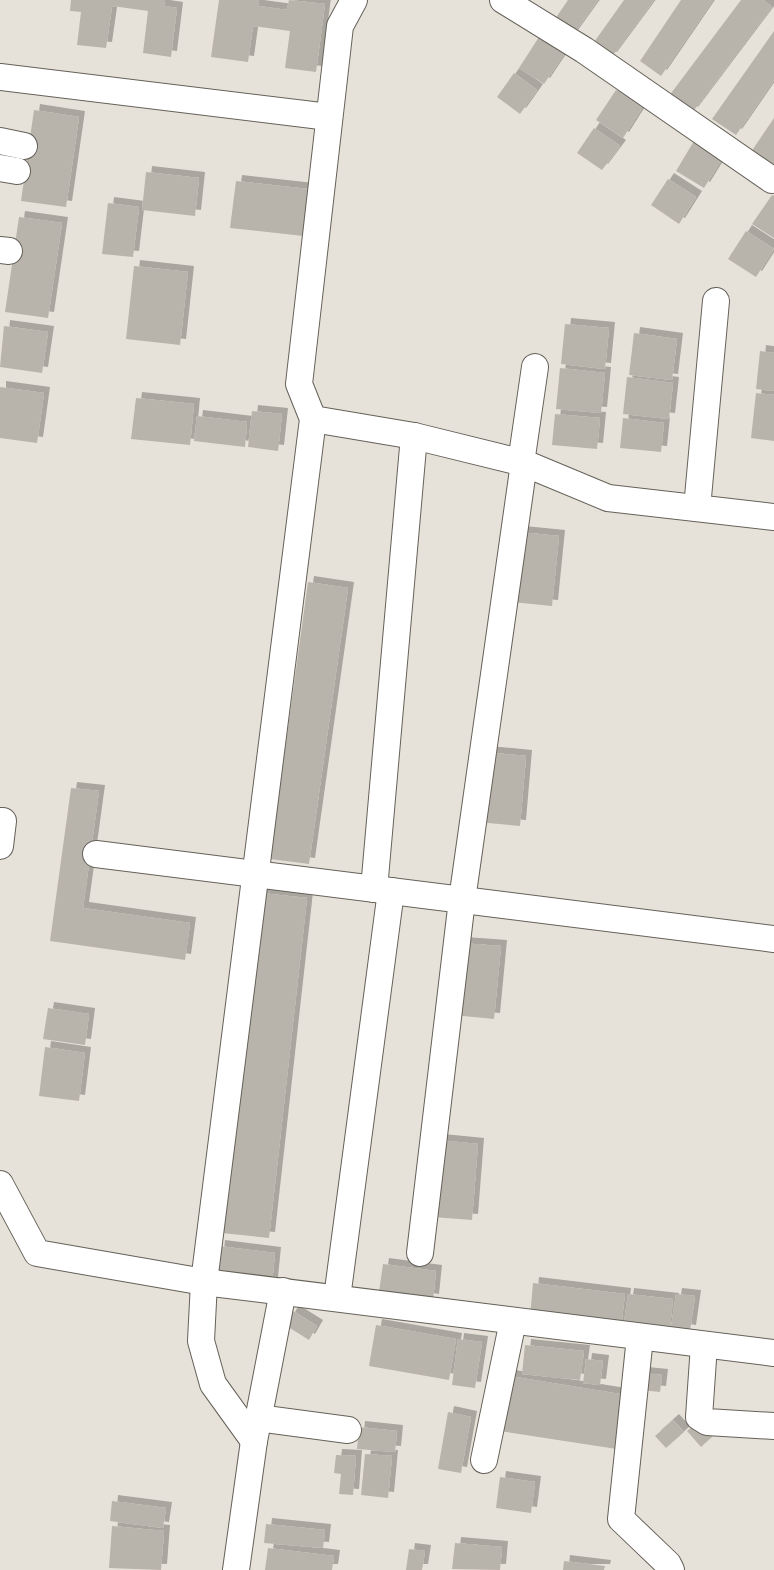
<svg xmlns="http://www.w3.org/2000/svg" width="774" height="1570" viewBox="0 0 774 1570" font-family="'Titillium Web',sans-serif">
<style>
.building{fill:#b9b4ab;filter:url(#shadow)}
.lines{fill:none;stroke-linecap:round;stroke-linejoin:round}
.minor-casing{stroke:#656159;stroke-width:28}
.minor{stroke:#fff;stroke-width:26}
</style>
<defs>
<filter id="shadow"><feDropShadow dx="6" dy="-6" stdDeviation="0" flood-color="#0004"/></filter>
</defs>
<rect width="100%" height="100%" fill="#e7e2d9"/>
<g class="building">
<polygon points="71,0 165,0 164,6 177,8 171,57 143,53 148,11 112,6 106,48 77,45 81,12 70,11"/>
<polygon points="219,0 259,0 258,6 287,10 289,0 325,4 316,72 285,68 290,31 253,26 248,62 211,57"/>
<polygon points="568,0 598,0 572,36 553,22"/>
<polygon points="624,0 654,0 611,58 592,45"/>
<polygon points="681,0 713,0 661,76 640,61"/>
<polygon points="741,0 763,0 772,7 692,113 669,96"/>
<polygon points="774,31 774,80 736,135 712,119"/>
<polygon points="539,37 564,54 544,84 519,68"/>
<polygon points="514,73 537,90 520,114 497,97"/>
<polygon points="616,90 642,108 623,138 596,120"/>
<polygon points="34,110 79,117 66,207 21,201"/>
<polygon points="774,118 774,167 751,152"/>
<polygon points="594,128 620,146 602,170 577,153"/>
<polygon points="694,141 722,159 704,188 676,171"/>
<polygon points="146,172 199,178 195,216 142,210"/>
<polygon points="668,179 696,197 679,224 651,205"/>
<polygon points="236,181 308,189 303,236 230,228"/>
<polygon points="772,195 774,197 774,238 752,224"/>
<polygon points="108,203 139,207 133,257 102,254"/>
<polygon points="19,217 62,223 48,318 5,312"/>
<polygon points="746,231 774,249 756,277 728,259"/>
<polygon points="134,266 188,272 180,345 126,339"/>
<polygon points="565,324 609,328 605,369 561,364"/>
<polygon points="4,326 48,332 42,373 0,367"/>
<polygon points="634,333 677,339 672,380 629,375"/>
<polygon points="760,351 774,353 774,391 756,389"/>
<polygon points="560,368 605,373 601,413 556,409"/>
<polygon points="627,377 673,383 669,419 623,414"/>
<polygon points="0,387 44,393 37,443 0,438"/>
<polygon points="756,393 774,395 774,441 751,438"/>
<polygon points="136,398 194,404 190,445 131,439"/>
<polygon points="252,411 282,414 278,451 248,447"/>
<polygon points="555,414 600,418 597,449 552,445"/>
<polygon points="197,416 247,422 245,447 194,441"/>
<polygon points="623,418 664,423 661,452 620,448"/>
<polygon points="519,532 559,536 552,606 512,602"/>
<polygon points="308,582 348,588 309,864 270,859"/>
<polygon points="484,752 526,756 520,826 477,822"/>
<polygon points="71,788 99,791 83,908 190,923 185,960 50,941"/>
<polygon points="261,893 307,898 269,1238 222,1233"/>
<polygon points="460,943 501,946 494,1019 453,1015"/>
<polygon points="48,1008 89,1014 85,1045 43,1039"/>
<polygon points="45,1047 85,1053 79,1101 39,1096"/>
<polygon points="438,1140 478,1144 472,1220 432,1217"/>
<polygon points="219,1246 275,1253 272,1283 216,1276"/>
<polygon points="383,1264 436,1271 433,1300 379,1292"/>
<polygon points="533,1283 625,1294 621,1327 530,1317"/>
<polygon points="628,1294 673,1299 669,1336 623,1331"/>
<polygon points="676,1294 695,1296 690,1331 671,1328"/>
<polygon points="293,1311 317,1326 309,1340 285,1325"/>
<polygon points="376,1325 456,1339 449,1380 369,1366"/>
<polygon points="458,1339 482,1342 475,1388 452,1385"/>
<polygon points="525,1345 584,1351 580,1380 522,1374"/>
<polygon points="586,1359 603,1361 600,1385 583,1383"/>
<polygon points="642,1373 662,1375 660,1392 641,1390"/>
<polygon points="509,1376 632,1396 623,1450 500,1431"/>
<polygon points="448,1412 471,1417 461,1473 438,1469"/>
<polygon points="673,1420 684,1432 666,1448 655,1436"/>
<polygon points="699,1421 713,1436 701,1447 687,1431"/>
<polygon points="359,1427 397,1431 395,1452 357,1449"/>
<polygon points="365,1454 392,1456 388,1498 361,1495"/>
<polygon points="336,1455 356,1456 353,1495 339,1494 341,1474 334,1473"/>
<polygon points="500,1477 535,1482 531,1513 496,1508"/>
<polygon points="112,1501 166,1508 163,1528 110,1521"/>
<polygon points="266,1524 325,1530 323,1548 264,1543"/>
<polygon points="112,1526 164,1531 161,1570 109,1568"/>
<polygon points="455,1543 502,1547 500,1570 452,1569"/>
<polygon points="268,1548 334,1556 332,1570 265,1570"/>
<polygon points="409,1549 425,1551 422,1570 406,1570"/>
<polygon points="564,1561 605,1566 604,1570 563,1570"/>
</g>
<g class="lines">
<g class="minor-casing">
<g id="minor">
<polyline points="503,0 584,50 772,180"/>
<polyline points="0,77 329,117"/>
<polyline points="0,141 24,146"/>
<polyline points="0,168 17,171"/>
<polyline points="0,250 9,251"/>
<polyline points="313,419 414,436 524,463 608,498 774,517"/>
<polyline points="521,463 535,367"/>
<polyline points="697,508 716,301"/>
<polyline points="0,821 3,821 0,846"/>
<polyline points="96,854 774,939"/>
<polyline points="374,889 414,436"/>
<polyline points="0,1184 37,1253 204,1282 774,1353"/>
<polyline points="420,1253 462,900 524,463"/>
<polyline points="337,1298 391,891"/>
<polyline points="640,1337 621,1519 668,1564 671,1570"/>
<polyline points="704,1345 699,1417 707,1422 774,1426"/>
<polyline points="258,1418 348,1430"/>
<polyline points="254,1441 213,1384 201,1341 204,1282 313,419 299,384 340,26 354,0"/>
<polyline points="484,1460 513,1321"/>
<polyline points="236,1570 254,1441 283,1291"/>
</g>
</g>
<use href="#minor" class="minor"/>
</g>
</svg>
